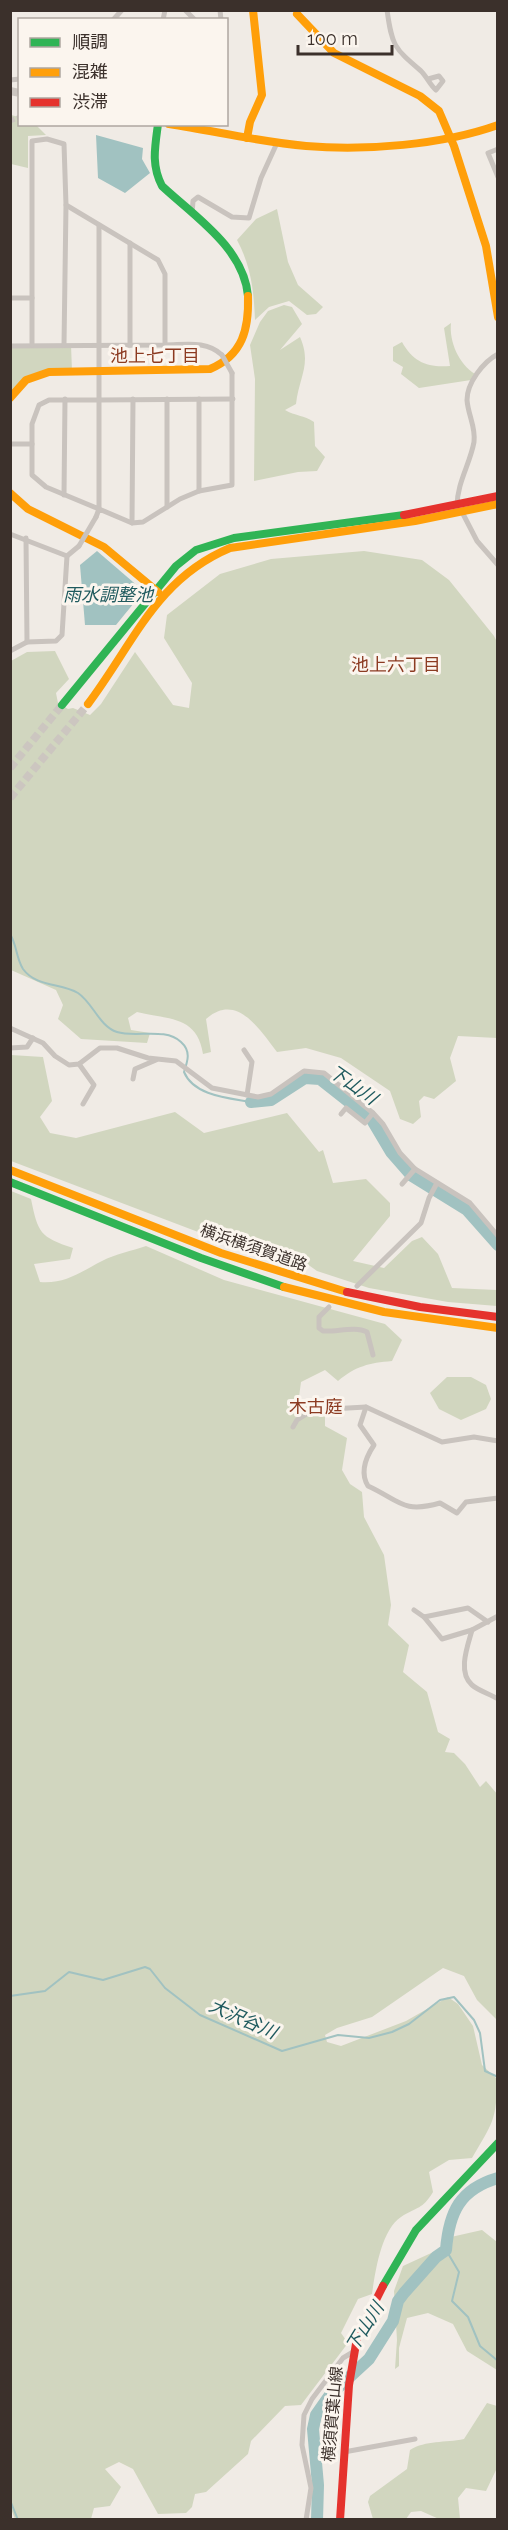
<svg xmlns="http://www.w3.org/2000/svg" width="508" height="2530" viewBox="0 0 508 2530" font-family="Raleway,'Noto Sans JP',sans-serif">
<style>
.green{fill:#d1d6bf}
.water{fill:#a1c2c1}
.lines{fill:none;stroke-linecap:round;stroke-linejoin:round}
.stream{stroke:#a1c2c1;stroke-width:2}
.river{stroke:#a1c2c1;stroke-width:12}
.street-tunnel{stroke:#ccc6c0;stroke-width:5;stroke-dasharray:5 2.5;stroke-linecap:butt}
.secondary-tunnel{stroke:#ccc6c0;stroke-width:8;stroke-dasharray:8 4;stroke-linecap:butt}
.street{stroke:#c9c3be;stroke-width:5}
.fast{stroke:#30b455;stroke-width:8}
.slow{stroke:#ff9f0a;stroke-width:8}
.jam{stroke:#e5322d;stroke-width:8}
.street-bridge{stroke:#c9c3be;stroke-width:5}
.labels{text-anchor:middle;stroke-width:6;stroke-linejoin:round;paint-order:stroke}
.street-label{font-size:16px;fill:#3b302b;stroke:#fbf5ee}
.neighbourhood-label{font-size:18px;fill:#8c3b22;stroke:#fbf5ee}
.water-label{font-size:18px;font-style:italic;fill:#1f5a5e;stroke:#fbf5ee}
</style>
<rect width="100%" height="100%" fill="#f0ebe5"/>
<g class="green">
<polygon points="11,115 19,117 20,124 36,125 46,135 28,136 28,168 11,164"/>
<path d="M277 209 288 262 298 285 323 307 316 314 307 315 289 301 269 307 255 320C254 291 251 266 237 240L256 219Z"/>
<path d="M284 305 292 307 302 324 280 350 300 337C312 364 299 377 296 404L285 410C295 416 304 415 314 422L315 446 325 457 317 471 298 472 254 481 255 379 250 345 260 322 268 311Z"/>
<path d="M451 323C449 342 459 364 475 374L471 380 419 388 401 374 403 367 393 361V347L402 342C413 362 428 368 450 366L444 328Z"/>
<polygon points="71,345 72,371 34,375 11,398 11,346"/>
<path d="M364 551 422 560 449 580 494 636 498 644 497 1038 458 1036 450 1058 456 1081 434 1099 424 1096 419 1101 421 1117 413 1124 400 1119 390 1091 341 1058 306 1048 277 1052C259 1029 237 992 206 1019L211 1052 203 1054C197 1015 168 1020 137 1012L128 1018 131 1030 150 1033 147 1043 81 1039 58 1019 63 1005 56 990 11 970V661L27 652 55 651 69 679 56 693 58 703 68 709 73 708 90 715 101 704 135 652 173 705 189 708 192 683 164 638 167 615 220 574 271 559Z"/>
<polygon points="11,1055 43,1057 52,1101 40,1117 50,1133 76,1138 175,1112 204,1133 287,1113 319,1152 323,1150 333,1183 366,1179 390,1203 390,1216 353,1261 384,1268 412,1241 422,1237 438,1254 452,1288 497,1290 497,1306 448,1302 369,1288 317,1271 296,1256 279,1256 212,1239 208,1232 206,1235 11,1161"/>
<path d="M11 1191 31 1199C38 1233 40 1237 73 1248L70 1259 34 1264 40 1282C66 1284 80 1272 102 1261 115 1254 132 1251 146 1246L224 1280 385 1324 402 1340 392 1361C369 1363 356 1366 338 1381L325 1370 301 1382 299 1397 306 1403 325 1404V1426L347 1438 342 1470 350 1484 362 1492 364 1517 384 1555 391 1605 388 1625 409 1645 403 1672 427 1692 438 1732 450 1739 445 1752 454 1753 465 1764 480 1787 486 1781 498 1795 497 2020 477 2000 464 1976 443 1968 372 2017 337 2028 325 2035 327 2042 341 2046 406 2021 448 1997 458 2004 473 2026 482 2065 497 2079C497 2120 492 2124 472 2158L449 2160 429 2172 433 2192C422 2210 418 2206 401 2217 381 2230 375 2273 372 2294L358 2299 341 2333 348 2343 301 2405 285 2406 251 2441 248 2454 206 2492 195 2494 192 2507 186 2513 158 2514 133 2469 119 2462 105 2469 121 2487 110 2506 94 2508 91 2519H15L11 2509Z"/>
<polygon points="447,1377 471,1377 486,1385 491,1399 486,1409 461,1420 439,1409 430,1393"/>
<polygon points="482,2230 497,2242 497,2370 467,2351 453,2324 428,2313 407,2318 399,2348 399,2366 395,2369 397,2340 394,2291 403,2266 442,2248 451,2237"/>
<path d="M487 2403 497 2406V2468L486 2491 466 2488 458 2498 460 2519H439L421 2511 411 2512 406 2519H373L368 2502 370 2496 407 2469 410 2450C426 2440 445 2443 464 2439Z"/>
</g>
<g class="water">
<polygon points="96,135 143,148 142,159 150,173 125,193 98,178"/>
<polygon points="97,551 140,588 138,598 116,625 85,625 80,565"/>
</g>
<g class="lines">
<g class="stream">
<path d="M10 934C17 945 16 958 23 969 36 987 61 983 78 993 93 1003 99 1026 117 1032 136 1038 165 1027 181 1042 191 1051 188 1060 184 1072 194 1096 229 1098 251 1102"/>
<polyline points="10,1996 45,1991 69,1972 103,1980 145,1967 150,1969 165,1988 200,2015 282,2051 338,2035 369,2038 392,2032 409,2024 440,2000 454,1997 474,2020 480,2033 485,2071 498,2077"/>
<polyline points="446,2250 459,2272 452,2301 468,2317 480,2346 498,2361"/>
<polyline points="10,2500 18,2520"/>
</g>
<g class="river">
<polyline points="251,1102 271,1100 305,1078 320,1079 372,1120 391,1152 412,1176 467,1210 498,1245"/>
<path d="M317 2520 318 2485 313 2429 316 2415 330 2395 369 2359 393 2321 398 2301 404 2293 436 2257 446 2250C449 2212 460 2189 498 2178"/>
</g>
<polyline class="street-tunnel" points="10,121 20,117"/>
<g class="secondary-tunnel">
<polyline points="10,91 20,93"/>
<polyline points="10,768 62,705"/>
<polyline points="10,798 88,704"/>
</g>
<g class="street">
<polyline points="185,10 195,20"/>
<polyline points="220,10 221,20"/>
<path d="M387 10C392 46 394 48 421 71 427 77 430 85 436 90L443 81 439 76 428 79"/>
<polyline points="113,20 122,10"/>
<polyline points="163,20 165,10"/>
<polyline points="10,80 20,79"/>
<polyline points="498,149 488,153 498,177"/>
<polyline points="192,214 193,201 198,197 232,217 249,218 261,178 277,143"/>
<polyline points="99,225 99,400 49,400 39,405 32,424 32,475 46,487 99,509 99,400 233,399"/>
<polyline points="10,298 32,298 32,141 47,139 64,144 66,205 158,260 165,274 165,345 10,346"/>
<polyline points="32,345 32,298"/>
<polyline points="64,345 66,205"/>
<polyline points="130,345 130,243"/>
<path d="M165 345C185 345 206 340 222 355"/>
<polyline points="167,399 167,507"/>
<polyline points="199,399 199,491"/>
<polyline points="10,444 32,444"/>
<polyline points="64,495 65,399"/>
<path d="M457 506C457 483 470 464 474 442 476 427 468 415 467 400 467 383 483 362 498 354"/>
<polyline points="462,512 477,541 498,565"/>
<polyline points="96,517 99,509 132,523 143,522 180,499 199,491 232,485 232,373"/>
<polyline points="132,523 133,399"/>
<polyline points="10,534 67,556 62,635 56,641 27,642 10,651"/>
<polyline points="26,538 27,642"/>
<polyline points="67,556 79,546"/>
<polyline points="10,1028 43,1043 55,1056 69,1065 79,1064 100,1048 117,1048 148,1058 176,1061 212,1088 258,1097 271,1094 304,1071 324,1073 373,1113 383,1124 400,1153 415,1169 470,1203 498,1236"/>
<polyline points="10,1048 27,1047 33,1038"/>
<polyline points="244,1050 252,1062 247,1095"/>
<polyline points="79,1064 94,1085 83,1104"/>
<polyline points="133,1079 135,1069 156,1060"/>
<polyline points="341,1114 346,1108 365,1123 373,1113"/>
<polyline points="402,1184 415,1169"/>
<polyline points="357,1286 421,1223 429,1198 437,1183"/>
<path d="M329 1307 319 1317V1328L323 1331C337 1332 355 1326 367 1332L373 1355"/>
<path d="M366 1407 360 1425 374 1445C366 1457 360 1473 368 1486 399 1500 402 1514 440 1503L457 1513 466 1502 498 1498"/>
<polyline points="293,1427 297,1420 313,1410 366,1407 442,1442 474,1437 498,1441"/>
<polyline points="414,1610 424,1617 468,1608 488,1622"/>
<path d="M498 1616 472 1630C468 1645 457 1672 472 1685 479 1691 490 1694 498 1699"/>
<polyline points="424,1617 442,1639 472,1630"/>
<polyline points="344,2452 415,2439"/>
<polyline points="306,2520 311,2488 302,2445 304,2415 312,2399 343,2358 353,2352"/>
</g>
<g class="fast">
<path d="M158 124C155 147 151 165 162 186 194 216 244 248 248 296"/>
<polyline points="62,705 176,566 196,550 234,538 404,515"/>
<polyline points="10,1182 201,1258 284,1287"/>
<polyline points="383,2286 416,2230 498,2143"/>
</g>
<g class="slow">
<polyline points="297,14 334,53 420,96 439,111 454,146 486,246 498,317"/>
<path d="M169 124C215 131 260 142 306 146 365 151 442 145 498 125"/>
<polyline points="247,138 250,122 262,95 253,10"/>
<path d="M10 398 26 380 49 372 210 369C243 355 249 329 248 296"/>
<polyline points="10,493 28,509 104,547 158,592"/>
<path d="M88 704C134 643 156 579 230 548L415 521 498 504"/>
<polyline points="10,1170 221,1253 347,1292"/>
<polyline points="284,1287 384,1312 498,1328"/>
</g>
<g class="jam">
<polyline points="404,515 498,496"/>
<polyline points="347,1292 420,1307 498,1317"/>
<polyline points="340,2520 349,2385 357,2338 383,2286"/>
</g>
<g class="street-bridge">
<polyline points="222,355 232,373"/>
<polyline points="79,546 96,517"/>
</g>
</g>
<g class="labels">
<g class="street-label">
<text transform="translate(254 1247) rotate(19)" y="6">横浜横須賀道路</text>
<text transform="translate(332 2414) rotate(-85)" y="6">横須賀葉山線</text>
</g>
<g class="neighbourhood-label">
<text x="155" y="362">池上七丁目</text>
<text x="396" y="671">池上六丁目</text>
<text x="316" y="1413">木古庭</text>
</g>
<g class="water-label">
<text x="108" y="601">雨水調整池</text>
<text transform="translate(353 1085) rotate(35)" y="6">下山川</text>
<text transform="translate(243 2019) rotate(24)" y="6">大沢谷川</text>
<text transform="translate(365 2327) rotate(-58)" y="6">下山川</text>
</g>
</g>
<rect width="508" height="2530" fill="none" stroke="#3b302b" stroke-width="24"/>
<rect x="18" y="18" width="210" height="108" fill="#fbf5ee" stroke="#aea6a0" stroke-width="1.5"/>
<rect x="30" y="38" width="30" height="9" fill="#30b455" stroke="#aea6a0" stroke-width="1.5"/>
<text x="72" y="48" font-size="18" fill="#3b302b">順調</text>
<rect x="30" y="68" width="30" height="9" fill="#ff9f0a" stroke="#aea6a0" stroke-width="1.5"/>
<text x="72" y="78" font-size="18" fill="#3b302b">混雑</text>
<rect x="30" y="98" width="30" height="9" fill="#e5322d" stroke="#aea6a0" stroke-width="1.5"/>
<text x="72" y="108" font-size="18" fill="#3b302b">渋滞</text>
<path d="M298 45v9h94v-9" fill="none" stroke="#3b302b" stroke-width="3"/>
<text x="307" y="45" font-size="18" fill="#3b302b" stroke="#fbf5ee" stroke-width="4.5" paint-order="stroke">100 m</text>
</svg>
